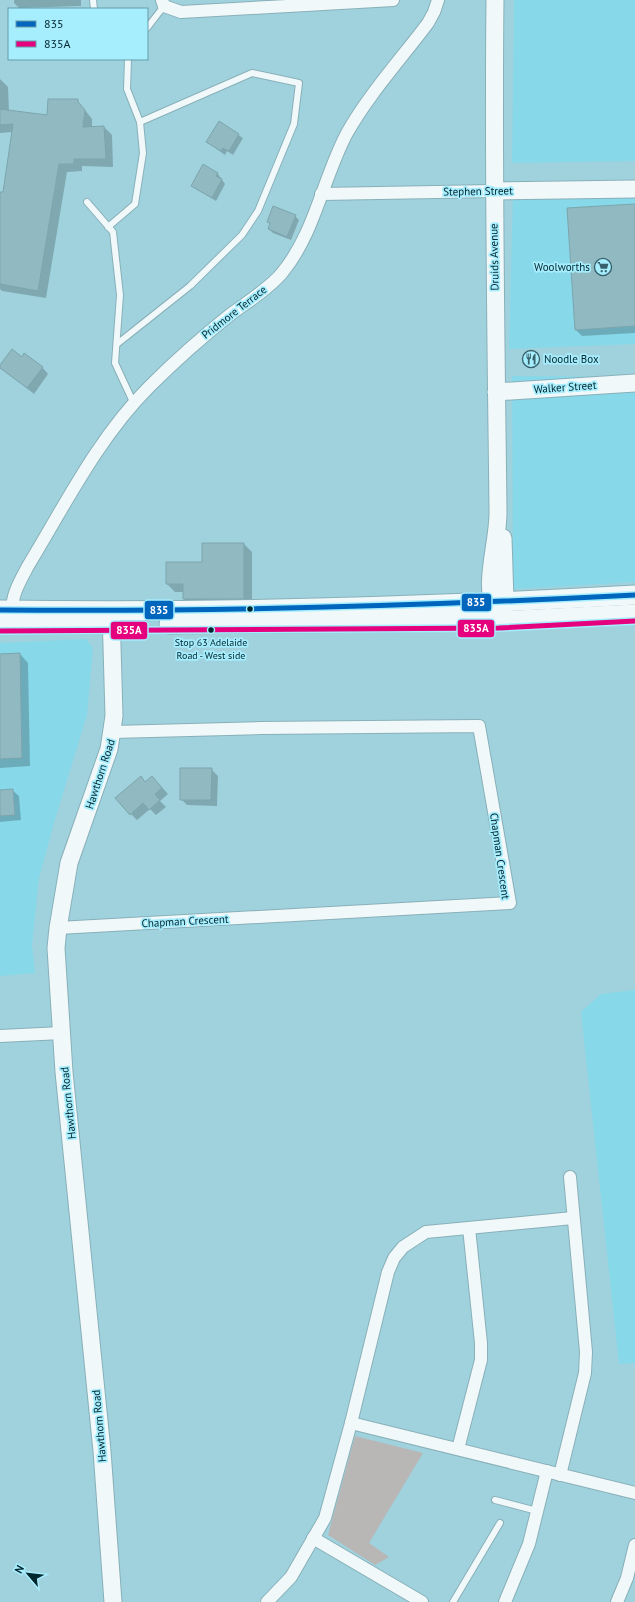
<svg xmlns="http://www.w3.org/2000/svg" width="635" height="1602" viewBox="0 0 635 1602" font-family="'PT Sans',sans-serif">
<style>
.built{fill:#87d8e9}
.green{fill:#b9b6b6}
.shadow{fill:#0003}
.building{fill:#90b9c2;stroke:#7ca5ad}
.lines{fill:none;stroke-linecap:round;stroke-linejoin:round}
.lane-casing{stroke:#88b0b9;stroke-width:8}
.street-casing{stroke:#88b0b9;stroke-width:14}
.secondary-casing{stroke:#88b0b9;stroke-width:19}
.primary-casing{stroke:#88b0b9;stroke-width:21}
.lane{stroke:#f1f8fa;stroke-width:6}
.street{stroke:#f1f8fa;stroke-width:12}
.secondary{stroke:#f1f8fa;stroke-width:17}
.primary{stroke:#f1f8fa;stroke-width:19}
.bus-1-casing{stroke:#a6edfd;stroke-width:8}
.bus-2-casing{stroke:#a6edfd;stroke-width:8}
.bus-1{stroke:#0065bd;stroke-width:5}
.bus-2{stroke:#e5007d;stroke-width:5}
.bus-dot{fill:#00262e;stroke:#a6edfd;stroke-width:1.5}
.labels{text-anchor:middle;stroke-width:3.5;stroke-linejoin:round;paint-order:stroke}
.bus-label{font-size:10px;fill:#00262e;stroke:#a6edfd}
.street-label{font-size:11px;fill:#00262e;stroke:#a6edfd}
.poi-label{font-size:11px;fill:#00262e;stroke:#a6edfd;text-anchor:end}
.line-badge{stroke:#a6edfd;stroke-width:1.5}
.badge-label{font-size:11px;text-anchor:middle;font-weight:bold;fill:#fff}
</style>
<rect width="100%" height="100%" fill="#a0d2dd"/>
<g class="built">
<polygon points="514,0 635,0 635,161 512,163"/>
<polygon points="635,191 635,344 509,349 513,192"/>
<polygon points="512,376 635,377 635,582 513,589"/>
<polygon points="86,639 93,648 87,715 54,823 39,878 32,945 35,973 0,976 0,643"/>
<polygon points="635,990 635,1363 619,1364 581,1012 601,994"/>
</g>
<polygon class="green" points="355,1436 423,1453 369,1543 389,1557 375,1565 328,1535"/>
<g class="shadow">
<polygon points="14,0 81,0 81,6 19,8 14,3"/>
<polygon points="0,79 8,87 9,112 48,116 77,100 92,119 92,128 104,127 112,135 113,167 82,166 82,171 67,172 46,298 2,291 0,289 0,193 4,193 13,132 0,133"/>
<polygon points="219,123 243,138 233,155 227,151 225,155 207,142"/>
<polygon points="203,166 218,174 225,184 216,201 192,186"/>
<polygon points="635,205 635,333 582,336 576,330"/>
<polygon points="295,216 299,220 291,240 273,233 269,229 271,225 268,222"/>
<polygon points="22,358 42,367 48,374 34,394 0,367"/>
<polygon points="244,544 252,552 252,607 193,607 184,599 184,592 175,592 167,584 203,563"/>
<polygon points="20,654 28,663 30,766 0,768 0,655"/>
<polygon points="211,769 218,776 217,806 187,805 181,799"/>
<polygon points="141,778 146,783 158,783 168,794 160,801 166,807 156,815 150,809 137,820 131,814"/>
<polygon points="12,790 19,796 21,820 0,822 0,791"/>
</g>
<g class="building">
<polygon points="48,99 78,99 78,102 85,110 83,127 104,126 106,159 74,159 74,164 59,164 38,291 0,284 0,192 3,192 13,124 0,125 0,109 47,115"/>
<polygon points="219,121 239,134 229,151 223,148 221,151 206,142"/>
<polygon points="203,164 218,173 216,176 222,179 212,198 191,186"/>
<polygon points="635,204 635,326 575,330 567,208"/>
<polygon points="273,206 296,215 287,237 268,229 270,223 267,222"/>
<polygon points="12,349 22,357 24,353 43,367 27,388 0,368 0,365"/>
<polygon points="202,543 244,543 244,599 183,599 183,584 166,584 166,562 202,562"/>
<polygon points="20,653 22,758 0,759 0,654"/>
<polygon points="180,768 212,768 211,800 180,800"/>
<polygon points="141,776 145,782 152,776 162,788 155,794 160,800 149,810 143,803 130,815 115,798"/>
<polygon points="13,789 15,815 0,816 0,790"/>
</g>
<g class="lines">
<g class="lane-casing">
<g id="lane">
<polyline points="93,0 94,9"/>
<polyline points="147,28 164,6"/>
<polyline points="87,202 113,232 120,295 115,363 134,404"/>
<polyline points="108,227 135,204 143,153 140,122 127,89 128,59"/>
<polyline points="117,344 190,286 242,235 258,211 294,124 299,83 252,73 140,122"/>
<polyline points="495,1500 537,1511"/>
<polyline points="453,1602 500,1523"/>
</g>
</g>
<g class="street-casing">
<g id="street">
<polyline points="162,0 164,6 181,12 393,0"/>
<polyline points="321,194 494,191"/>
<path d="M12 611C12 594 20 581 28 566 65 505 98 438 149 387 175 361 202 337 231 314 247 302 270 288 282 273 315 233 323 178 347 133 369 94 401 59 428 23L434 12 438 0"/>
<polyline points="58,928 510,903 479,726 261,728 113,732"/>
<polyline points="0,1036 62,1033"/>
<polyline points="351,1423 635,1493"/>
<polyline points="458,1449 481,1360 481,1343 469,1228"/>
<polyline points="560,1475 585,1373 586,1352 570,1177"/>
<polyline points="313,1538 422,1602"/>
<polyline points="267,1602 291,1577 325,1518 351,1423 388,1272 394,1258 403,1247 426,1232 573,1218"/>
<polyline points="505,1602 529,1544 547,1471"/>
<polyline points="617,1602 627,1578 635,1545"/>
</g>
</g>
<g class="secondary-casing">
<g id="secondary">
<path d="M495 0C493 170 496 340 498 510 499 543 482 582 496 614"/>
<polyline points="494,191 635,189"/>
<polyline points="496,392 635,383"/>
<polyline points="111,611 114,716 109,749 69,863 58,928 56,948 64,1072 102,1451 113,1602"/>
<polyline points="501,615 505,602 503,538"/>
</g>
</g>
<g class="primary-casing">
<g id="primary">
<path d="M0 610C212 613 424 607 635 595"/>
<polyline points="0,624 105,624"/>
<polyline points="169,624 499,621 635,614"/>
</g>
</g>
<use href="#lane" class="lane"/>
<use href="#street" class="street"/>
<use href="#secondary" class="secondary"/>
<use href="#primary" class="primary"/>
<g class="bus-1-casing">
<path id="bus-1" d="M0 610C212 612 423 606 635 595"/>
</g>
<g class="bus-2-casing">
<polyline id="bus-2" points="0,631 499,628 635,621"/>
</g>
<use href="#bus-1" class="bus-1"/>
<use href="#bus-2" class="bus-2"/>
</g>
<defs>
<g id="supermarket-ring" transform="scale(0.9)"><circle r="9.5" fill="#a6edfd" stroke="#38626b" stroke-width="1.5"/><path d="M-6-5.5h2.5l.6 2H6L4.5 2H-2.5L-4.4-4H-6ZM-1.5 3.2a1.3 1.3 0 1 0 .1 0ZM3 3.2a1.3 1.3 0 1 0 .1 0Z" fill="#38626b"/></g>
<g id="restaurant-ring" transform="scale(0.9)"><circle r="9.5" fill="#a6edfd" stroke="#38626b" stroke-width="1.5"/><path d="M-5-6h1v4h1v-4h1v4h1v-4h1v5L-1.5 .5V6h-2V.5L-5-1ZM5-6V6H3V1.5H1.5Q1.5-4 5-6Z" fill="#38626b"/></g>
</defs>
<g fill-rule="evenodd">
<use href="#supermarket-ring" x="603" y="267"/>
<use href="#restaurant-ring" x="531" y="359"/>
</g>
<g class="bus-dot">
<circle cx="250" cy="609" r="3.5"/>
<circle cx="211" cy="630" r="3.5"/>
</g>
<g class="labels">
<g class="bus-label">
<text x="211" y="646">Stop 63 Adelaide<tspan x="211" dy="13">Road - West side</tspan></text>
</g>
<g class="street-label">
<text transform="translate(478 191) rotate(-1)" y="4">Stephen Street</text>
<text transform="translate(494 257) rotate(-91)" y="4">Druids Avenue</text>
<text transform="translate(234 312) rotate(-38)" y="4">Pridmore Terrace</text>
<text transform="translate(565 387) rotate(-4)" y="4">Walker Street</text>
<text transform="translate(100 774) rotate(-72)" y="4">Hawthorn Road</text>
<text transform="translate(500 856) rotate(82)" y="4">Chapman Crescent</text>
<text transform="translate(185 921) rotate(-3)" y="4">Chapman Crescent</text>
<text transform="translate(68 1103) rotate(-96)" y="4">Hawthorn Road</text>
<text transform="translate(99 1426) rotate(-95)" y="4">Hawthorn Road</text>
</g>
<g class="poi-label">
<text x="590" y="271">Woolworths</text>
<text x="544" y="363" text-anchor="start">Noodle Box</text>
</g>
</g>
<g class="line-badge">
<rect x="461" y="593" width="31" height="19" rx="4" fill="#0065bd"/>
<rect x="144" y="600" width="30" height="20" rx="4" fill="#0065bd"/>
<rect x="457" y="619" width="38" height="19" rx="4" fill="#e5007d"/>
<rect x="110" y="621" width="38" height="19" rx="4" fill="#e5007d"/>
</g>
<g class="badge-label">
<text x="476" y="606">835</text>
<text x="159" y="614">835</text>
<text x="476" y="632">835A</text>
<text x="129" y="634">835A</text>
</g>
<rect x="8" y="8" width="140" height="52" fill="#a6edfd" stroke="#649daa"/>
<rect x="16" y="21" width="20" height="6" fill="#0065bd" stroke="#649daa"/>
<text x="44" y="28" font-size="12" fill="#00262e">835</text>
<rect x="16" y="41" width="20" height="6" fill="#e5007d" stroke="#649daa"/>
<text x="44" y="48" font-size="12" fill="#00262e">835A</text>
<g transform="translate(28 1574) rotate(298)" stroke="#a6edfd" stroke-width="3" paint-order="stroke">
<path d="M0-3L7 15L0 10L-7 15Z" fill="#00262e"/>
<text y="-6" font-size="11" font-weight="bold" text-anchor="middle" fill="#00262e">N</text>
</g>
</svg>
